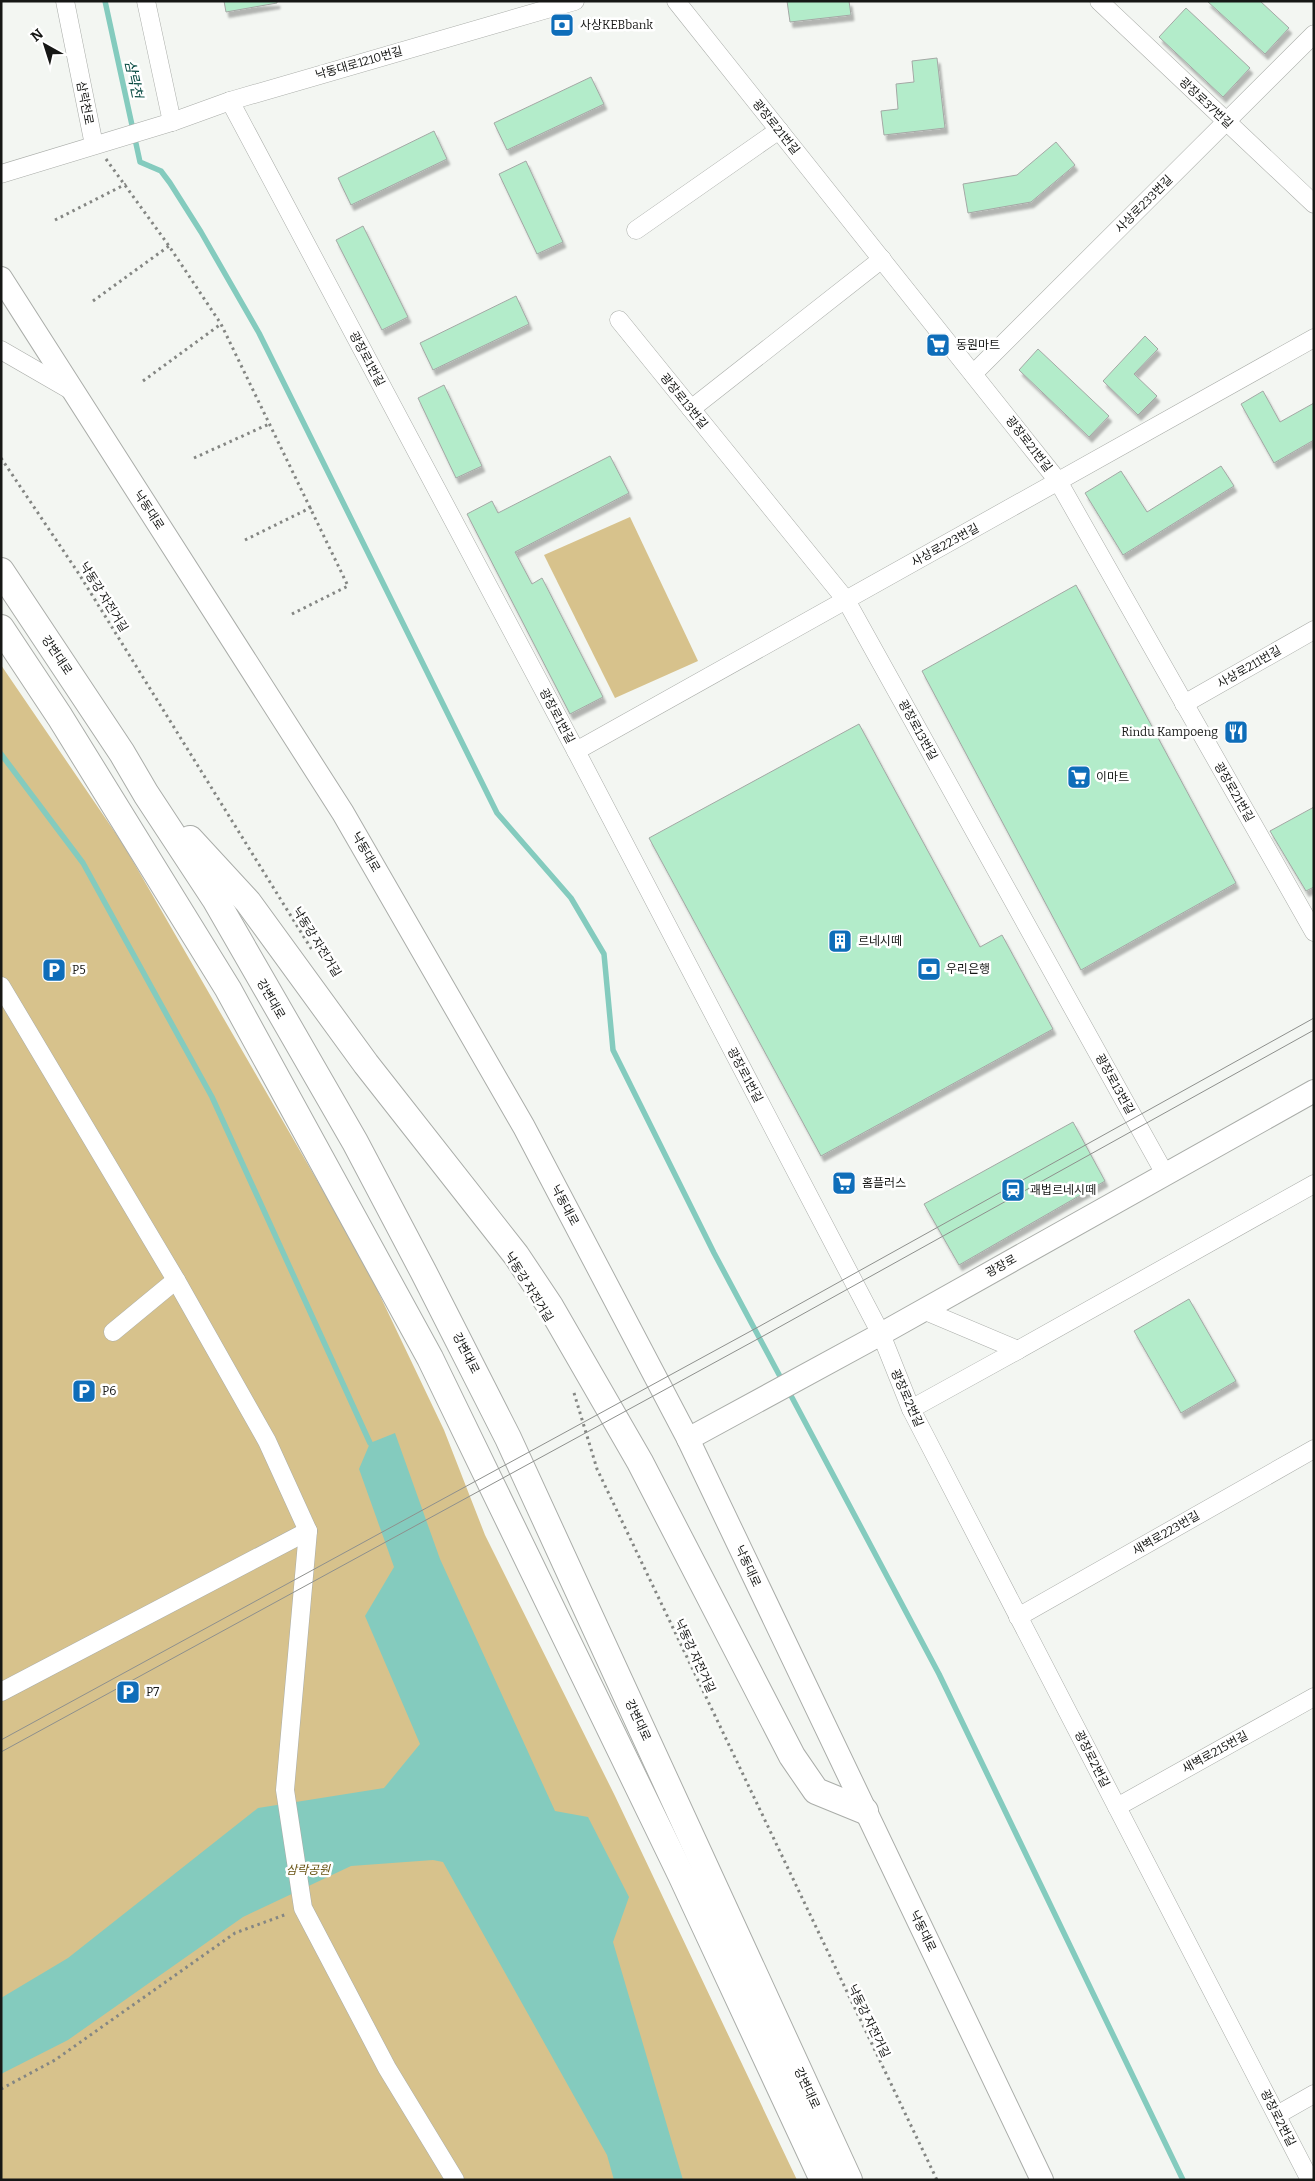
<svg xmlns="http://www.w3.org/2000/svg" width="1315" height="2181" viewBox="0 0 1315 2181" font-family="Bitter,'Noto Sans KR',serif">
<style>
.green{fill:#d7c28c}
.water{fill:#84cbbe}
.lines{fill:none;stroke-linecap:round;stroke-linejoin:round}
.stream{stroke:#84cbbe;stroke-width:5.5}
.building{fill:#b3ecca;stroke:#a4a8a5;filter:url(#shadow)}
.minor-casing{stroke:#aaada9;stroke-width:19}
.major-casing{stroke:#aaada9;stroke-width:24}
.highway-casing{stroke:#aaada9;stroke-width:28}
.path{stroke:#848683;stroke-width:3;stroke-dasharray:2.5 4;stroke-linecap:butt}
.minor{stroke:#fff;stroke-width:18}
.major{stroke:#fff;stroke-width:22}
.highway{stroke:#fff;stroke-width:26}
.tram{stroke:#8e908d;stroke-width:1}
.labels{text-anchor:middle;stroke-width:5;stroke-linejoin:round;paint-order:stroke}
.poi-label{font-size:12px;fill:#161715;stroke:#fff;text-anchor:start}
.street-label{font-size:12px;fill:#161715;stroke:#fff}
.park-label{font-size:12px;font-style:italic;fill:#675211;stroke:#fff}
.water-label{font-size:14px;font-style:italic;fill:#04473f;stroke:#fff}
</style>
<defs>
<filter id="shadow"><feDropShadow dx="3" dy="5.5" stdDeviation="1" flood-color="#0004"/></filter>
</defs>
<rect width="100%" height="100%" fill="#f3f6f2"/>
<g class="green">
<polygon points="630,517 698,661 615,698 544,555"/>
<polygon points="1,665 123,844 363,1260 444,1430 485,1535 615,1796 797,2180 1,2180"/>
</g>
<polygon class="water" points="395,1433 440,1559 555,1811 588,1817 629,1897 613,1942 683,2180 614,2180 607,2155 443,1862 433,1860 351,1866 243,1917 68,2040 1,2074 1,1998 68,1958 258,1808 384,1788 420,1744 365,1616 394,1567 359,1469 370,1443"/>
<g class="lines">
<g class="stream">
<polyline points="105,1 140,162 161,171 170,183 201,232 259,333 497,813 571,898 604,954 613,1050 714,1253 783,1382"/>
<polyline points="1,754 83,863 212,1097 370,1443"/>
<polyline points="788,1390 939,1674 1183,2180"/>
</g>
</g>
<g class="building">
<polygon points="224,1 277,1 277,3 226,12"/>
<polygon points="787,1 849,1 851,15 790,22"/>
<polygon points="1207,1 1260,1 1289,28 1265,54"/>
<polygon points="1186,8 1250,68 1223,97 1159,37"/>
<polygon points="937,58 945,128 884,135 881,111 898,109 896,84 914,82 912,61"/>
<polygon points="591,77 604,104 507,150 494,123"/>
<polygon points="434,131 447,159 351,205 338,178"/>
<polygon points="1056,142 1075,165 1031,202 968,213 963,184 1017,175"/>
<polygon points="526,161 563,242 537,254 499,174"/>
<polygon points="363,226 408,317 382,330 336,240"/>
<polygon points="516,296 529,324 433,370 420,343"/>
<polygon points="1145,336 1158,349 1134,374 1157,396 1138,415 1103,381"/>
<polygon points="1038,349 1109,416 1089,437 1019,370"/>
<polygon points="444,385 482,466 456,478 418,398"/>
<polygon points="1263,391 1280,422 1314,403 1314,440 1274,463 1241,404"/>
<polygon points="610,456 629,493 515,552 532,584 542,578 603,697 570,714 467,514 492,501 498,513"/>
<polygon points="1221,466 1234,486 1123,555 1085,493 1121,471 1147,512"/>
<polygon points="1076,585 1236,883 1081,970 922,671"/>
<polygon points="859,724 980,947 1002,935 1053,1029 821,1156 649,838"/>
<polygon points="1314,807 1314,887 1306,891 1270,831"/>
<polygon points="1073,1122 1105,1181 959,1265 924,1204"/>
<polygon points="1189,1299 1236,1381 1181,1413 1134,1331"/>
</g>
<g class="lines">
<g class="minor-casing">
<g id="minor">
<polyline points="65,1 94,145"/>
<polyline points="146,1 172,122"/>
<polyline points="676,1 1058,481 1314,932"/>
<polyline points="1099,1 1314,204"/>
<polyline points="230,101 576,751 881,1334 911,1409 1310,2180"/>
<polyline points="1,174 172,122 230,101 575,1"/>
<polyline points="636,230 779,130"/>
<polyline points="619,320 846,600 1165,1174"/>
<polyline points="1,350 72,391"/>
<polyline points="973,374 1314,34"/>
<polyline points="691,409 882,259"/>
<polyline points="1184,704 1314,630"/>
<polyline points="576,751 1314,338"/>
<polyline points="1,986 176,1280 267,1441 308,1531 285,1790 303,1908 387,2068 455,2180"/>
<polyline points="113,1332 176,1280"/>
<polyline points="1018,1350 1314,1184"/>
<polyline points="911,1409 1018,1350 923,1310"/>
<polyline points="1018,1617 1314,1449"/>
<polyline points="1,1692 308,1531"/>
<polyline points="1117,1807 1314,1697"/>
<polyline points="1277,2115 1314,2094"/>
</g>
</g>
<g class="major-casing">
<g id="major">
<polyline points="1,278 343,813 524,1127 688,1439 1042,2180"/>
<polyline points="688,1439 881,1334 1314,1091"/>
</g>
</g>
<g class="highway-casing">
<g id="highway">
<polyline points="1,571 122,753 146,794 215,899 355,1142 423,1271 508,1438 849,2180"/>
<polyline points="1,628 60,717 228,989 430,1358 681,1875 823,2180"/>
<polyline points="190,839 248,902 366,1064 516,1255 550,1306 640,1462 792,1756 816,1791 865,1811"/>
</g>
</g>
<g class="path">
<polyline points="106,159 169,246 221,324 348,586 290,615"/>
<polyline points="55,220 126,184"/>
<polyline points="93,301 169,246"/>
<polyline points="143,381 221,324"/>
<polyline points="1,458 79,574 312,950"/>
<polyline points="194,458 269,424"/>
<polyline points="245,540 312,507"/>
<polyline points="574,1393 597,1469 937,2180"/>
<polyline points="1,2089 55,2060 235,1933 287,1914"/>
</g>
<use href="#minor" class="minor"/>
<use href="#major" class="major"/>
<use href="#highway" class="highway"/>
<g class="tram">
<polyline points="1,1740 760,1326 1314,1018"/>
<polyline points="1,1752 765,1335 1314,1030"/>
</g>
</g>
<defs>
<g id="bank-square" transform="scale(1.25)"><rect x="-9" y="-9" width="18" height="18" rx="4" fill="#0e6db9" stroke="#fff"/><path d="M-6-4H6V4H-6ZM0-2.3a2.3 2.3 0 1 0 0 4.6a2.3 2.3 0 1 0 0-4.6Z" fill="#fff"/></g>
<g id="supermarket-square" transform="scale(1.25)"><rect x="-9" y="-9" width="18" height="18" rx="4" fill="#0e6db9" stroke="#fff"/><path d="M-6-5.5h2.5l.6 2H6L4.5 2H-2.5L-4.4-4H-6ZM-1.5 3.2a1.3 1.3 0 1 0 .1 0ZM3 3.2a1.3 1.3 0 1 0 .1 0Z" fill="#fff"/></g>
<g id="restaurant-square" transform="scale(1.25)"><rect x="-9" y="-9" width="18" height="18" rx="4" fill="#0e6db9" stroke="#fff"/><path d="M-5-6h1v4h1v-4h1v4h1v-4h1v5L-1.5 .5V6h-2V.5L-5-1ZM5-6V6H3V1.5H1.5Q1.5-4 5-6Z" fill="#fff"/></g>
<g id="building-square" transform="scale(1.25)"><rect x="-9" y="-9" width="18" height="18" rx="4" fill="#0e6db9" stroke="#fff"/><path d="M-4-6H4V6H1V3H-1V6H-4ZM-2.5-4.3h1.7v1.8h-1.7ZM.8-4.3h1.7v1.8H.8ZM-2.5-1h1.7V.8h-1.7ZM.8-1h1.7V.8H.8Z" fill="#fff"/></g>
<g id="parking-square" transform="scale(1.25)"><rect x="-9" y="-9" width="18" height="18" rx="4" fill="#0e6db9" stroke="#fff"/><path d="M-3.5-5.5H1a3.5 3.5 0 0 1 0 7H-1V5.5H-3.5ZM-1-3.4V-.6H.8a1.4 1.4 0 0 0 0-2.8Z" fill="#fff"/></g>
<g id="station-square" transform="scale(1.25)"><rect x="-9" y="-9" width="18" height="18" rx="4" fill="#0e6db9" stroke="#fff"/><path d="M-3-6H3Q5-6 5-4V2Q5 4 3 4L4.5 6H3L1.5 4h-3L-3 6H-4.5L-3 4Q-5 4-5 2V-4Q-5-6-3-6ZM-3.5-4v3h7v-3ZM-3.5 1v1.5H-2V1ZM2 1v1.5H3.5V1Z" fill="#fff"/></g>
</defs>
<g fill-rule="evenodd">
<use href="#bank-square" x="562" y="25"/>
<use href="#supermarket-square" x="938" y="345"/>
<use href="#restaurant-square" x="1236" y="732"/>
<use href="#supermarket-square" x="1079" y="777"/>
<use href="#building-square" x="840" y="941"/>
<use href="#bank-square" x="929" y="969"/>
<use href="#parking-square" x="54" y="970"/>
<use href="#supermarket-square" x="844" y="1183"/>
<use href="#station-square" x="1013" y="1190"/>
<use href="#parking-square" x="84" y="1391"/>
<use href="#parking-square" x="128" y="1692"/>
</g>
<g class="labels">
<g class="poi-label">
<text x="580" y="29">사상KEBbank</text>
<text x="956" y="349">동원마트</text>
<text x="1218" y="736" text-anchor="end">Rindu Kampoeng</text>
<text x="1096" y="781">이마트</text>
<text x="858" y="945">르네시떼</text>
<text x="946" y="973">우리은행</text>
<text x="72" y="974">P5</text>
<text x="862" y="1187">홈플러스</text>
<text x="1030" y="1194">괘법르네시떼</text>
<text x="102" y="1395">P6</text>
<text x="146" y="1696">P7</text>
</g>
<g class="street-label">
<text transform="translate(359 63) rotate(-16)" y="4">낙동대로1210번길</text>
<text transform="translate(85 103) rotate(79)" y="4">삼락천로</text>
<text transform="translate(1206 103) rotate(43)" y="4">광장로37번길</text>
<text transform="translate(776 127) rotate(51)" y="4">광장로21번길</text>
<text transform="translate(1144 204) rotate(-45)" y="4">사상로233번길</text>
<text transform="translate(367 359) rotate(62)" y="4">광장로1번길</text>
<text transform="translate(684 401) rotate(51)" y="4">광장로13번길</text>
<text transform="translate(1029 444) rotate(52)" y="4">광장로21번길</text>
<text transform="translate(149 510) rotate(57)" y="4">낙동대로</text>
<text transform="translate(945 545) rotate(-29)" y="4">사상로223번길</text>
<text transform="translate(104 597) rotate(58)" y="4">낙동강 자전거길</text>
<text transform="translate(57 655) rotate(56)" y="4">강변대로</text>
<text transform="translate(1249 667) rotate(-30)" y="4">사상로211번길</text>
<text transform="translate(557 716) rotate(62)" y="4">광장로1번길</text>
<text transform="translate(918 730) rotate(61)" y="4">광장로13번길</text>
<text transform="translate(1234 792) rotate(60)" y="4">광장로21번길</text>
<text transform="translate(366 852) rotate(60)" y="4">낙동대로</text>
<text transform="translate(317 942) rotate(58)" y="4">낙동강 자전거길</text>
<text transform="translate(271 999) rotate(60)" y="4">강변대로</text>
<text transform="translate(745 1075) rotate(62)" y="4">광장로1번길</text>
<text transform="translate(1115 1084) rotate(61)" y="4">광장로13번길</text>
<text transform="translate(565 1205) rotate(62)" y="4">낙동대로</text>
<text transform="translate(1001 1266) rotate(-29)" y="4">광장로</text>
<text transform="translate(529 1287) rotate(58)" y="4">낙동강 자전거길</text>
<text transform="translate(466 1353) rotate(63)" y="4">강변대로</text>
<text transform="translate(907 1398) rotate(66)" y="4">광장로2번길</text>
<text transform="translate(1166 1533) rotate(-30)" y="4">새벽로223번길</text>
<text transform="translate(748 1566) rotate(65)" y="4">낙동대로</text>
<text transform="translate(695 1656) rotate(65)" y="4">낙동강 자전거길</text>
<text transform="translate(638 1720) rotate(65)" y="4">강변대로</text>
<text transform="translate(1215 1752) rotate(-29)" y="4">새벽로215번길</text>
<text transform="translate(1092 1759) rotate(63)" y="4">광장로2번길</text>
<text transform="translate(923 1931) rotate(64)" y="4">낙동대로</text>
<text transform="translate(869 2021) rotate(64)" y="4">낙동강 자전거길</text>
<text transform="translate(807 2088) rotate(65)" y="4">강변대로</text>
<text transform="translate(1278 2118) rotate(63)" y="4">광장로2번길</text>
</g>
<g class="park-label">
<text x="308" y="1874">삼락공원</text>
</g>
<g class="water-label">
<text transform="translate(134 79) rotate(78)" y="5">삼락천</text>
</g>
</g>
<rect width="1315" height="2181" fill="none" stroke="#161715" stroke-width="5"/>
<g transform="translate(45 45) rotate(321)" stroke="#ffffff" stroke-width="4" paint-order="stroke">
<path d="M0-4L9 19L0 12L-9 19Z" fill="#161715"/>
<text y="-8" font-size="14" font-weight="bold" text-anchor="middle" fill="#161715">N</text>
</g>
</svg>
